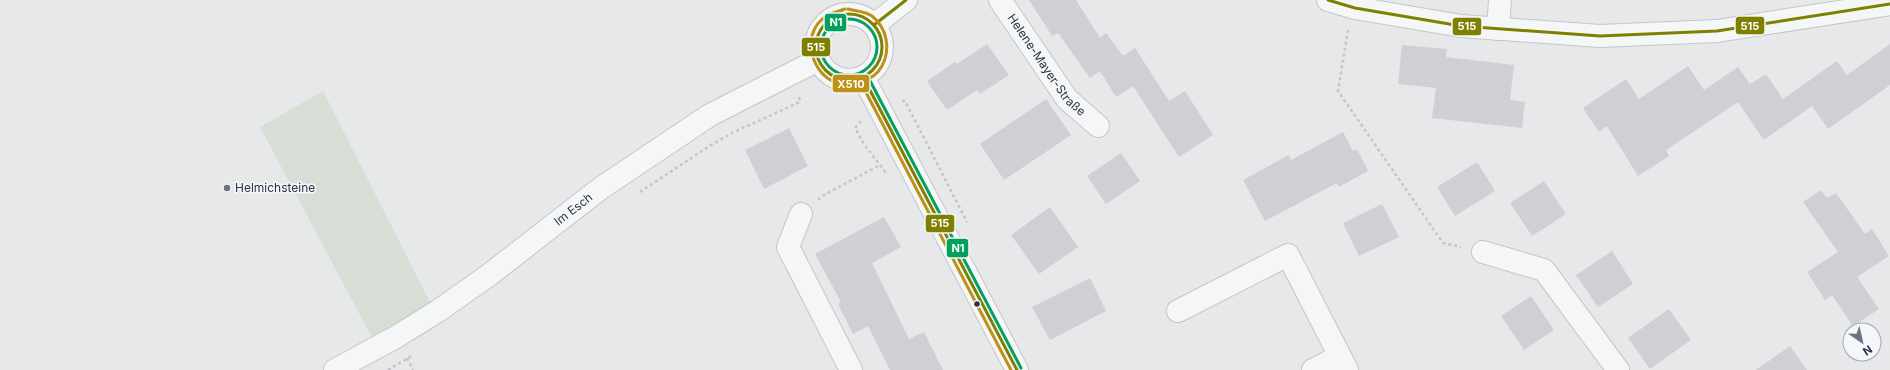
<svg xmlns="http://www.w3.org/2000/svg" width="1890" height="370" viewBox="0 0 1890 370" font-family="Inter,sans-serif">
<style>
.green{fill:#d6ded6}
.building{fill:#ced0d3}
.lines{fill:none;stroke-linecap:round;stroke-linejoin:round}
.street-casing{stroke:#c4c6c8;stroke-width:24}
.path{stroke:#c5c6ca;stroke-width:2.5;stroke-dasharray:3 3;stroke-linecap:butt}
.street{stroke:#f5f6f7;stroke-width:22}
.bus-1-casing{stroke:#f4f6f9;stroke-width:6}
.bus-2-casing{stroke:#f4f6f9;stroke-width:6}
.bus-3-casing{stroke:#f4f6f9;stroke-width:6}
.bus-1{stroke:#808000;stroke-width:3}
.bus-2{stroke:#bd9115;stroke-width:3}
.bus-3{stroke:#03a15e;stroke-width:3}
.poi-dot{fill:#6c737f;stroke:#f4f6f9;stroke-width:1.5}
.bus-dot{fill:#2b3445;stroke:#f4f6f9;stroke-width:1.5}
.labels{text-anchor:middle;stroke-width:3.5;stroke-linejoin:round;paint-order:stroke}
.street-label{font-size:12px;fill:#2b3445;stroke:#f4f6f9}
.poi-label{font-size:12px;fill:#2b3445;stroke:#f4f6f9;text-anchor:start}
.line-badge{stroke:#f4f6f9;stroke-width:1.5}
.badge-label{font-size:11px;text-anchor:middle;font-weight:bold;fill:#fff}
</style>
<rect width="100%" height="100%" fill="#e6e8ea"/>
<polygon class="green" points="323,91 431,304 377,347 260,127"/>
<g class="building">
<polygon points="1029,0 1076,0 1100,38 1106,33 1123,56 1135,48 1169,101 1185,91 1213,135 1179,157 1133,86 1116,97 1100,71 1090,78 1058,33 1052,36"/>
<polygon points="987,44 1009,75 980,94 977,90 947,110 927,81 955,62 957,64"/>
<polygon points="1890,44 1890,85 1828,129 1812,106 1764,140 1738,102 1666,150 1669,156 1638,176 1607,126 1599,132 1583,108 1626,79 1639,99 1688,66 1704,90 1738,67 1750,84 1766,74 1783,99 1837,61 1847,75"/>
<polygon points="1402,45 1447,49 1446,57 1514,65 1510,100 1525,102 1522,128 1432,118 1436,88 1398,84"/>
<polygon points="1046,99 1071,135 1004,180 980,144"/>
<polygon points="789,128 808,166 764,189 745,150"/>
<polygon points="1343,132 1353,151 1357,149 1368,171 1339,187 1337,183 1265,221 1243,180 1289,155 1291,160"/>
<polygon points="1121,153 1140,181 1106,204 1087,176"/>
<polygon points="1477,162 1495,191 1455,216 1437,187"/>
<polygon points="1544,181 1566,214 1532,236 1510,203"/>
<polygon points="1821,190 1827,198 1836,193 1865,234 1872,229 1889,256 1857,277 1879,309 1853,326 1832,295 1825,300 1807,272 1838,252 1803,202"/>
<polygon points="1382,204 1399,237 1359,256 1343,223"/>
<polygon points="1050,207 1078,247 1039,274 1011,235"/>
<polygon points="884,217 901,247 872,263 909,339 924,332 943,370 890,370 868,326 853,334 838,304 841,302 815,254"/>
<polygon points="1612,251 1633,284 1598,307 1576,275"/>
<polygon points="1090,278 1106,311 1050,340 1032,307"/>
<polygon points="1531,296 1554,330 1524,350 1501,316"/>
<polygon points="1669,309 1691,340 1650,369 1628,338"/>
<polygon points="1790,346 1807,370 1756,370"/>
</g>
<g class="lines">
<g class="street-casing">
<g id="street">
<path id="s1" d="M1000 0 1067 99 1098 126"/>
<polyline points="1328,0 1355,8 1461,26 1600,36 1717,31 1890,4"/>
<circle cx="849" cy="47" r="33"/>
<polyline points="874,25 906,0"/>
<polyline points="1498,29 1500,0"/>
<polyline points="863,77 1017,370"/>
<polyline points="801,214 788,247 851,370"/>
<polyline points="1483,252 1544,270 1618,370"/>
<polyline points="1178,311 1288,255 1347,370"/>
<path id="s2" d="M335 370 396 337 438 311 489 275 601 188 710 115 818 60"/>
<polyline points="1313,370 1340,356"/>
</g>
</g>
<g class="path">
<polyline points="1348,30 1338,91 1443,243 1461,247"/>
<polyline points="902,101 905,101 967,222"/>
<polyline points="861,121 855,128 864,144 886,173"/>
<polyline points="640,192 711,145 734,132 800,102 799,96"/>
<polyline points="818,200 824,195 880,165"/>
<polyline points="407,358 413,370"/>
<polyline points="388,370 413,355"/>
</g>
<use href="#street" class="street"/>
<g class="bus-1-casing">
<g id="bus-1">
<polyline points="1328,0 1355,8 1461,26 1600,36 1717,31 1890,4"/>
<circle cx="849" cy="47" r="33"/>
<polyline points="874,25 906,0"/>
<polyline points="863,77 1017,370"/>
</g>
</g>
<g class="bus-2-casing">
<g id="bus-2">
<path d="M845 9C840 11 835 12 830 14 790 34 819 99 861 82 871 78 877 75 882 66 891 49 887 28 872 16 865 11 856 11 848 9"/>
<polyline points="859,79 1011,370"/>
</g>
</g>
<g class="bus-3-casing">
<g id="bus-3">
<circle cx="849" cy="47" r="28"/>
<polyline points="867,75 1021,368"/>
</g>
</g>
<use href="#bus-1" class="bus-1"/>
<use href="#bus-2" class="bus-2"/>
<use href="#bus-3" class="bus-3"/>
</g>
<circle class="poi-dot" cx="227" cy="188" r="4"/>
<circle class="bus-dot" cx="977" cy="304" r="3.5"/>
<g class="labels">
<g class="street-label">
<text dy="4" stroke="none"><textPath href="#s1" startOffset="80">Helene-Mayer-Straße</textPath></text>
<text dy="4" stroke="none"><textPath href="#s2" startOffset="288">Im Esch</textPath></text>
</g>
<g class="poi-label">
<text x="235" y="192">Helmichsteine</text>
</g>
</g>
<g class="line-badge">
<rect x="824" y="13" width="23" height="19" rx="4" fill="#03a15e"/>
<rect x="1735" y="16" width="30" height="19" rx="4" fill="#808000"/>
<rect x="1452" y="17" width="30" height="19" rx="4" fill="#808000"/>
<rect x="801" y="37" width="30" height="20" rx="4" fill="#808000"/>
<rect x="832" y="74" width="38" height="19" rx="4" fill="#bd9115"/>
<rect x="925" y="214" width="30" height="19" rx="4" fill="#808000"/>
<rect x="946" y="238" width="23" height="20" rx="4" fill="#03a15e"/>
</g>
<g class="badge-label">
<text x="836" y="26">N1</text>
<text x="1750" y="30">515</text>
<text x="1467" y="30">515</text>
<text x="816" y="51">515</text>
<text x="851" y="88">X510</text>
<text x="940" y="227">515</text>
<text x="958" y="252">N1</text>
</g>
<g transform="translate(1862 342) rotate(146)"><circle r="19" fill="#f4f6f9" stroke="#a4a8b1"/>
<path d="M0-3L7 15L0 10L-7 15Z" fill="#6c737f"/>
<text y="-6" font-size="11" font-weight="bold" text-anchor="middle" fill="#2b3445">N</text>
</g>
</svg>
